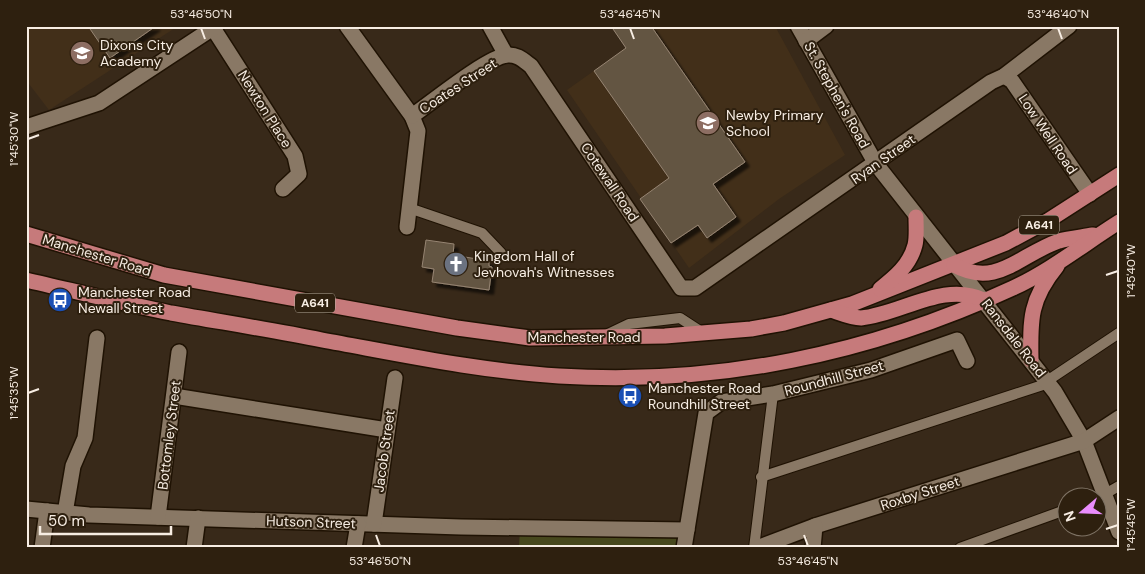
<svg xmlns="http://www.w3.org/2000/svg" width="1145" height="574" viewBox="0 0 1145 574" font-family="'DM Sans',sans-serif">
<style>
.built{fill:#422f19}
.green{fill:#47481d}
.building{fill:#645443;stroke:#968572;filter:url(#shadow)}
.lines{fill:none;stroke-linecap:round;stroke-linejoin:round}
.lane-casing{stroke:#1f1203;stroke-width:12}
.street-casing{stroke:#1f1203;stroke-width:18}
.primary-casing{stroke:#1f1203;stroke-width:18}
.lane{stroke:#897865;stroke-width:10}
.street{stroke:#897865;stroke-width:15}
.primary{stroke:#c67a7b;stroke-width:15}
.ticks{fill:none;stroke:#f7ede3;stroke-width:2}
.labels{text-anchor:middle;stroke-width:4;stroke-linejoin:round;paint-order:stroke}
.shield{fill:#2e200f;stroke:#bbb0a3;stroke-width:1}
.shield-label{font-size:12px;font-weight:bold;fill:#f7ede3}
.poi-label{font-size:14px;fill:#f7ede3;stroke:#2e200f;text-anchor:start}
.street-label{font-size:14px;fill:#f7ede3;stroke:#2e200f}
.neatline{fill:none;stroke:#f7ede3;stroke-width:2}
.ticks-label{font-size:12px;text-anchor:middle;fill:#f7ede3}
</style>
<defs>
<filter id="shadow"><feDropShadow dx="4.5" dy="4.5" stdDeviation="1" flood-color="#0009"/></filter>
</defs>
<rect width="100%" height="100%" fill="#382919"/>
<g class="built">
<polygon points="26,26 178,26 49,110 26,80"/>
<polygon points="612,26 775,26 845,155 779,199 689,268 567,90 626,48"/>
</g>
<polygon class="green" points="520,528 687,530 684,548 519,548"/>
<g class="building">
<polygon points="88,26 156,26 110,58"/>
<polygon points="611,26 651,26 745,162 713,184 736,217 707,238 698,225 671,243 640,199 669,178 594,71 626,48"/>
<polygon points="426,240 454,244 453,255 489,261 489,266 492,267 489,290 432,282 434,269 422,267"/>
</g>
<g class="lines">
<g class="lane-casing">
<g id="lane">
<polyline points="409,208 482,233 501,253"/>
<polyline points="608,334 629,324 680,318 703,333"/>
<polyline points="1047,381 1119,333"/>
<polyline points="761,477 1049,383"/>
<polyline points="1098,498 1119,486"/>
<polyline points="754,548 773,394"/>
<polyline points="960,548 1068,509"/>
</g>
</g>
<g class="street-casing">
<g id="street">
<polyline points="347,26 412,116 418,131 407,227"/>
<polyline points="490,26 506,55"/>
<polyline points="798,26 876,164 1055,392 1084,441 1119,532"/>
<polyline points="213,28 295,156 299,174 283,189"/>
<polyline points="806,41 826,26"/>
<polyline points="1004,76 1012,81 1090,194"/>
<path d="M412 116C431 103 487 57 507 55 517 54 523 60 531 66L681 288H695L991 82 1004 76 1069 26"/>
<polyline points="26,127 99,103 216,26"/>
<polyline points="174,396 387,430"/>
<polyline points="26,509 89,515 461,527 687,530"/>
<polyline points="65,513 73,466 85,438 97,338"/>
<polyline points="158,517 179,352"/>
<polyline points="374,524 395,378"/>
<polyline points="42,548 47,511"/>
<polyline points="194,548 198,518"/>
<polyline points="354,548 358,524"/>
<polyline points="684,548 706,413 721,402 773,394 871,370 957,340 967,361"/>
<polyline points="757,548 815,526 1084,441 1119,418"/>
<polyline points="813,548 815,526"/>
</g>
</g>
<g class="primary-casing">
<g id="primary">
<polyline points="26,234 164,275 457,328 530,338 665,336 751,329 784,323 852,304 1006,243 1049,220 1119,175"/>
<path d="M954 265C997 289 1020 254 1059 241 1069 238 1082 237 1093 235"/>
<path d="M26 280C74 291 122 303 171 313 221 322 272 330 322 340 400 354 479 371 559 376 716 386 870 354 1013 288 1050 271 1084 244 1119 222"/>
<path d="M880 289C895 277 910 265 915 245 917 237 916 226 916 217"/>
<path d="M831 310C840 313 852 318 861 318 902 314 943 281 984 300"/>
<path d="M1031 360C1030 319 1030 299 1057 266"/>
</g>
</g>
<use href="#lane" class="lane"/>
<use href="#street" class="street"/>
<use href="#primary" class="primary"/>
</g>
<path class="ticks" d="M201 28 205 39M630 28 634 39M1058 28 1062 39M28 139 39 135M1106 275 1118 271M28 393 39 389M1106 529 1118 525M376 535 380 546M804 535 808 546"/>
<defs>
<g id="school-disc" transform="scale(1.25)"><circle r="9.5" fill="#8d6e63" stroke="#2e200f"/><path d="M0-5L7-2L0 1L-7-2ZM-4 1L0 2.5L4 1V4Q0 6-4 4Z" fill="#fff"/></g>
<g id="church-disc" transform="scale(1.25)"><circle r="9.5" fill="#6b7280" stroke="#2e200f"/><path d="M-1.2-6h2.4v3.5h3.3v2.4h-3.3V6h-2.4V-.1h-3.3v-2.4h3.3Z" fill="#fff"/></g>
<g id="bus-disc" transform="scale(1.25)"><circle r="9.5" fill="#1a4fb4" stroke="#2e200f"/><path d="M-5-6H5V4H4V6H2V4H-2V6H-4V4H-5ZM-3.5-4V0h7V-4ZM-3.5 1.2v1.5H-2V1.2ZM2 1.2v1.5H3.5V1.2Z" fill="#fff"/></g>
</defs>
<g fill-rule="evenodd">
<use href="#school-disc" x="82" y="53"/>
<use href="#school-disc" x="708" y="123"/>
<use href="#church-disc" x="456" y="264"/>
<use href="#bus-disc" x="60" y="300"/>
<use href="#bus-disc" x="630" y="396"/>
</g>
<g class="labels">
<g class="shield">
<rect x="1019" y="215.5" width="40" height="19" rx="4"/>
<rect x="295" y="293.5" width="40" height="19" rx="4"/>
</g>
<g class="shield-label">
<text x="1039" y="229">A641</text>
<text x="315" y="307">A641</text>
</g>
<g class="poi-label">
<text x="100" y="50">Dixons City<tspan x="100" dy="16">Academy</tspan></text>
<text x="726" y="120">Newby Primary<tspan x="726" dy="16">School</tspan></text>
<text x="474" y="261">Kingdom Hall of<tspan x="474" dy="16">Jevhovah's Witnesses</tspan></text>
<text x="78" y="297">Manchester Road<tspan x="78" dy="16">Newall Street</tspan></text>
<text x="648" y="393">Manchester Road<tspan x="648" dy="16">Roundhill Street</tspan></text>
</g>
<g class="street-label">
<text transform="translate(458 86) rotate(-33)" y="5">Coates Street</text>
<text transform="translate(837 95) rotate(61)" y="5">St. Stephen's Road</text>
<text transform="translate(265 109) rotate(58)" y="5">Newton Place</text>
<text transform="translate(1048 134) rotate(56)" y="5">Low Well Road</text>
<text transform="translate(883 159) rotate(-35)" y="5">Ryan Street</text>
<text transform="translate(610 182) rotate(56)" y="5">Cotewall Road</text>
<text transform="translate(97 255) rotate(17)" y="5">Manchester Road</text>
<text x="584" y="342">Manchester Road</text>
<text transform="translate(1014 338) rotate(52)" y="5">Ransdale Road</text>
<text transform="translate(834 378) rotate(-15)" y="5">Roundhill Street</text>
<text transform="translate(169 435) rotate(-83)" y="5">Bottomley Street</text>
<text transform="translate(384 451) rotate(-82)" y="5">Jacob Street</text>
<text transform="translate(920 493) rotate(-18)" y="5">Roxby Street</text>
<text transform="translate(311 522) rotate(2)" y="5">Hutson Street</text>
</g>
</g>
<rect width="1145" height="574" fill="none" stroke="#2e200f" stroke-width="55"/>
<g transform="translate(1082 512) rotate(251)"><circle r="24" fill="#2e200f" stroke="#7e7264"/>
<path d="M0-4L9 19L0 12L-9 19Z" fill="#ea8dfd"/>
<text y="-8" font-size="14" font-weight="bold" text-anchor="middle" fill="#f7ede3">N</text>
</g>
<path d="M40 526v8h131v-8" fill="none" stroke="#f7ede3" stroke-width="2.5"/>
<text x="48" y="526" font-size="15" fill="#f7ede3" stroke="#2e200f" stroke-width="4" paint-order="stroke">50 m</text>
<rect x="28" y="28" width="1090" height="518" class="neatline"/>
<g class="ticks-label">
<text x="201" y="18">53°46'50"N</text>
<text x="630" y="18">53°46'45"N</text>
<text x="1058" y="18">53°46'40"N</text>
<text transform="translate(14 139) rotate(-90)" y="4">1°45'30"W</text>
<text transform="translate(1131 271) rotate(-90)" y="4">1°45'40"W</text>
<text transform="translate(14 393) rotate(-90)" y="4">1°45'35"W</text>
<text transform="translate(1131 525) rotate(-90)" y="4">1°45'45"W</text>
<text x="380" y="565">53°46'50"N</text>
<text x="808" y="565">53°46'45"N</text>
</g>
</svg>
